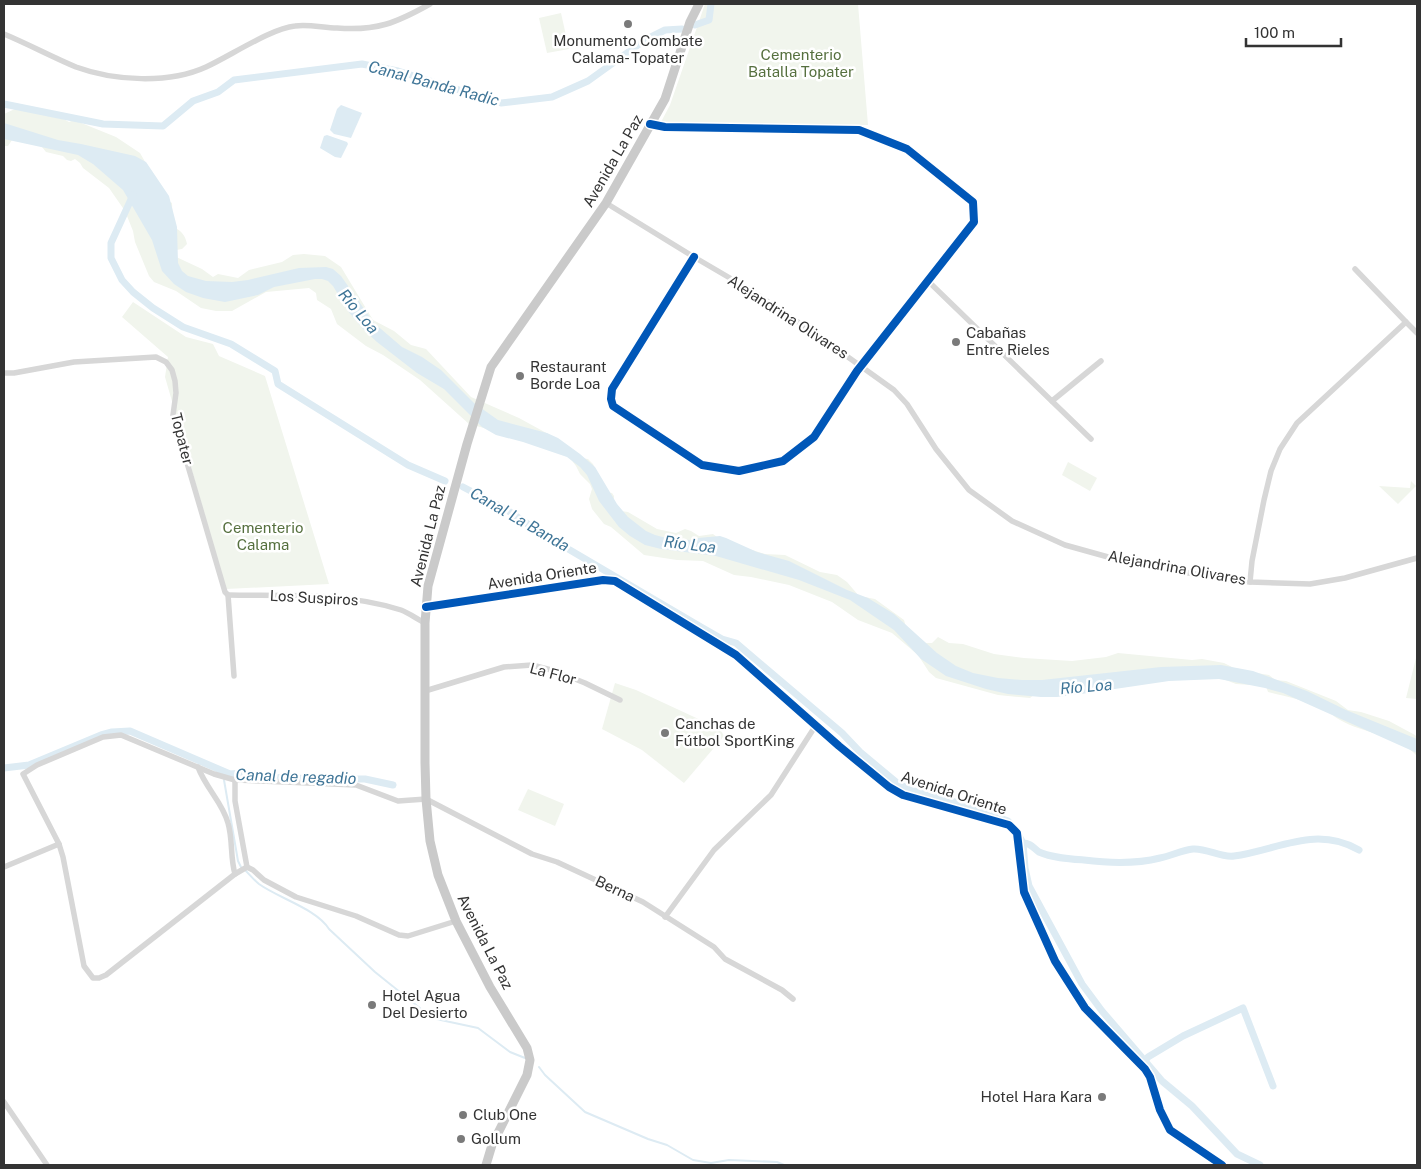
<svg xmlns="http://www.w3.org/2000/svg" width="1421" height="1169" viewBox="0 0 1421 1169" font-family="'Public Sans',sans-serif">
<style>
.green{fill:#f1f5ed}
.water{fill:#ddebf3}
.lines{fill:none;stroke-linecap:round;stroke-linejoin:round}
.stream{stroke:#ddebf3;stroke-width:2}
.canal{stroke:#ddebf3;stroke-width:7}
.minor{stroke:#d7d7d7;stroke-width:5.5}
.tertiary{stroke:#d7d7d7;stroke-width:7}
.primary{stroke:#cacaca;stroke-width:9}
.cycleway-casing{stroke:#fff;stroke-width:11}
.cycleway{stroke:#0057b8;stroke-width:8}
.poi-dot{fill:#7a7a7a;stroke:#fff;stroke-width:2}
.labels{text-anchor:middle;stroke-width:5;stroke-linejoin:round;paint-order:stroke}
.poi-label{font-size:15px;fill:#333;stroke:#fff;text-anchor:start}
.park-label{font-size:15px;fill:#56703f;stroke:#fff}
.street-label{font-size:15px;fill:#333;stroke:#fff}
.water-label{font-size:16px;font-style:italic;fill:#3f7597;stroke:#fff}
</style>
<rect width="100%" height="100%" fill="#fff"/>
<g class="green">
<polygon points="705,4 858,4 868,125 661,122 670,105"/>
<polygon points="561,13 569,49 547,53 539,18"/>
<path d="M17 108 54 114 69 122 74 120 116 137 140 153 167 200 172 203 173 227C182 231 185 235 187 244L182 249 170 251 172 255 202 269 213 277 218 274 238 278 249 270 282 262 293 255 304 254 325 256 341 267 373 320 394 331 411 345 426 349 471 397 519 418 561 441 580 458 588 459 593 464 606 492 612 493 614 496V504L621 511 628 512 657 529 676 533 685 529 691 531 699 536 713 534 721 540 765 554 785 555 820 572 837 575 847 582 859 596 875 599 904 620 906 627 926 643H932L938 637 949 643 963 644 994 654 1024 658 1072 661 1106 657 1118 653 1192 660 1202 659 1224 663 1238 670 1269 675 1275 680 1286 681 1336 701 1348 710 1361 712 1389 721 1415 735 1417 737V756C1400 736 1362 733 1340 720 1334 717 1330 712 1324 709 1306 700 1287 697 1268 692L1266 686 1236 684 1223 679 1170 673 1075 695 1068 693 1035 694 1030 698 998 695 936 678 929 672 918 655 892 633 858 620 832 602 789 585 751 577 734 575 703 561 677 560 644 555 611 527 604 524 592 509 589 499 592 489 590 484 580 474 576 466 563 449 469 424 420 380 383 355 366 346 337 324 331 309 317 300 316 293 309 288 266 292 232 311H216L201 308 176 291 154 282 149 276 135 242 133 231 125 211 109 188 83 168 80 163 75 159 71 161 67 160 63 156 46 152 42 147 30 142 12 140 8 146H4V114Z"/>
<polygon points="133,302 186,337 213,344 219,356 265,376 329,584 226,589 165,377 168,357 122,317"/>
<polygon points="1068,462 1097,478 1090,491 1062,475"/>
<polygon points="1411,481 1416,486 1398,504 1379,486 1410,488"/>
<polygon points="1417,654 1417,699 1406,698"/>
<polygon points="615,683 636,690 720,729 724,736 684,783 642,750 602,729"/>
<polygon points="528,789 564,804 555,826 518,810"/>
</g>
<g class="water">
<polygon points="341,105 362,113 351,138 334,134 330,130 337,109"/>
<polygon points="4,123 58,140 81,144 135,156 146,162 169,196 177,227 178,263 182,271 188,276 206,281 232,282 248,280 299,268 326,267 333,269 341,276 374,323 402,347 422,357 441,370 474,403 498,420 547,433 558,438 580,454 595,467 617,504 628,517 646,531 655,535 670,539 691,540 698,538 720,536 726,538 757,552 789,561 847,590 868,598 894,614 937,653 956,666 973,673 998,678 1022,680 1042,680 1161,667 1221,665 1253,671 1307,691 1346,710 1417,739 1417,753 1283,693 1265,688 1219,679 1169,681 1081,694 1057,697 1041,697 1008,694 986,689 946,676 921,659 894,630 850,600 799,580 716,556 661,549 645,545 630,536 619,527 599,501 587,475 580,467 567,457 523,442 496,435 482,427 444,389 417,373 377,342 362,328 348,311 333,286 328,281 322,279 315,279 274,287 258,295 225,302 203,298 186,292 174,284 162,271 152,240 123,190 93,164 78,155 4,139"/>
<polygon points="327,135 347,142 348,144 341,158 335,157 320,148 324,136"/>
</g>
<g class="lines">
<g class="stream">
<polyline points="223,772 223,774"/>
<polyline points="224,780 238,861 241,867"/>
<path d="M245 870C250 875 254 880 259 884 278 898 317 909 329 929L375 972 421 1009"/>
<polyline points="436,1019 478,1028 510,1052 525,1058"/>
<polyline points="539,1067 545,1075 585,1112 648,1139 667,1145 693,1160 711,1163 729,1160 777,1162 784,1165"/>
</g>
<g class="canal">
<polyline points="695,25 709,20 711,4"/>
<polyline points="4,104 103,124 163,126 193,101 218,92 234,80 362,64 398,71 501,103 552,97 588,81 645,40 665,30 682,29"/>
<polyline points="133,195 111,243 111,258 122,280 133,292 153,308 183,327 231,344 275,371 278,384 408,465 445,481"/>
<polyline points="463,487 507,510 541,533 701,627 722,639 736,643 842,733 860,752 896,782 910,790 958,803 1008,821 1015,829 1023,843 1025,868 1029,886 1082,984 1102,1011 1145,1061 1148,1057 1183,1036 1243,1008 1273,1086"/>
<polyline points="4,768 29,765 101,735 112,732 130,731 230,774 243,773 258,777 325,779 365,779 393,785"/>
<path d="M1023 843C1031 843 1033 848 1039 852 1052 858 1070 859 1084 860 1108 863 1136 864 1160 858 1171 856 1182 850 1193 849 1207 848 1221 858 1234 856 1278 850 1315 825 1359 850"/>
<polyline points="1145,1061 1162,1081 1192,1106 1237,1154 1260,1165"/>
</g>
<g class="minor">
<path d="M4 34C28 44 52 57 76 67 114 81 169 84 206 67 230 56 272 28 295 26 309 24 324 28 337 28 377 31 396 23 430 4"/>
<polyline points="650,124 665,127 859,130 907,149 973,202 974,222 857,371 814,437 783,461 739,471 702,465 613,406 611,399 612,389 694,257"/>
<polyline points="606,203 694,257 752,291 820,337 894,390 907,404 936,449 969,490 1012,521 1065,545 1126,562 1217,578 1250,582 1310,584 1345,578 1417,558"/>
<polyline points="928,281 1091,439"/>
<polyline points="1406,322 1417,333"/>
<polyline points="4,373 14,373 74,362 156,357 166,362 172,370 175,381 176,393 173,415 225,592 228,595 234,676"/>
<polyline points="1052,401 1101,361"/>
<polyline points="1250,582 1252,561 1264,500 1271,471 1280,449 1297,423 1406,322 1355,269"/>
<path d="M228 595C286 596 345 592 401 610 409 613 417 619 425 623"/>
<polyline points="425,691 504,667 532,665 555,671 585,683 620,700"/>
<path d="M198 767C205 787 223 803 228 823 233 840 230 857 235 874"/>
<polyline points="235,780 235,801 247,867 253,870 264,880 296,897 356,916 399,935 408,936 456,921"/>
<polyline points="59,844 63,857 84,966 93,978 99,978 106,975 235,874 247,867"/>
<polyline points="4,867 59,844 23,774 37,765 103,737 121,735 214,774 235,780 356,785 398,801 426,799 532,854 557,862 643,902 714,947 725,959 782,990 793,999"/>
<polyline points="665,917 714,850 771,795 816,725"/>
<polyline points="4,1102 47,1165"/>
</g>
<polyline class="tertiary" points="426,607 603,580 615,581 736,655 839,746 889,787 903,795 1009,825 1017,833 1024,892 1055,961 1085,1008 1145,1069 1150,1077 1160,1110 1170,1130 1222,1165"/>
<polyline class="primary" points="486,1165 492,1145 527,1075 530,1060 527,1048 490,987 456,921 438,875 430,841 426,799 425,763 425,623 428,586 467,444 491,367 606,203 665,99 690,22 699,4"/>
<g class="cycleway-casing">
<g id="cycleway">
<polyline points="650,124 665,127 859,130 907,149 973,202 974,222 857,371 814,437 783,461 739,471 702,465 613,406 611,399 612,389 694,257"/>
<polyline points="426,607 603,580 615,581 736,655 839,746 889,787 903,795 1009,825 1017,833 1024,892 1055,961 1085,1008 1145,1069 1150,1077 1160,1110 1170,1130 1222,1165"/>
</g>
</g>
<use href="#cycleway" class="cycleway"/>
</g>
<g class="poi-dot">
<circle cx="628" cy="24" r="5"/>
<circle cx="956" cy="342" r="5"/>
<circle cx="520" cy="376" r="5"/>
<circle cx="665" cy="733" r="5"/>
<circle cx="372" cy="1005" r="5"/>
<circle cx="1102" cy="1097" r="5"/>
<circle cx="463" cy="1115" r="5"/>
<circle cx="461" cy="1139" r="5"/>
</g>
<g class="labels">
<g class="poi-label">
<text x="628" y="46" text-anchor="middle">Monumento Combate<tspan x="628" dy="17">Calama- Topater</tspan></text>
<text x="966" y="338">Cabañas<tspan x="966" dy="17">Entre Rieles</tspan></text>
<text x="530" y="372">Restaurant<tspan x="530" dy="17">Borde Loa</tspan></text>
<text x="675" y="729">Canchas de<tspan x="675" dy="17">Fútbol SportKing</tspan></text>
<text x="382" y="1001">Hotel Agua<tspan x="382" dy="17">Del Desierto</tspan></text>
<text x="1092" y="1102" text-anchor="end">Hotel Hara Kara</text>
<text x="473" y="1120">Club One</text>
<text x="471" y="1144">Gollum</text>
</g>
<g class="park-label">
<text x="801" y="60">Cementerio<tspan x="801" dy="17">Batalla Topater</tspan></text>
<text x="263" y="533">Cementerio<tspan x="263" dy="17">Calama</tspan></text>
</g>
<g class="street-label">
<text transform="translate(613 161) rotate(-60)" y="5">Avenida La Paz</text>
<text transform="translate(788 317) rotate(33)" y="5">Alejandrina Olivares</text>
<text transform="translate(182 439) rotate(76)" y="5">Topater</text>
<text transform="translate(428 536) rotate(-76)" y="5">Avenida La Paz</text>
<text transform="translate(1177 568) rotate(10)" y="5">Alejandrina Olivares</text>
<text transform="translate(542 576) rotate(-9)" y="5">Avenida Oriente</text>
<text transform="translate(314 598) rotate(3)" y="5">Los Suspiros</text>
<text transform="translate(553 674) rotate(15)" y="5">La Flor</text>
<text transform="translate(954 793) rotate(18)" y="5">Avenida Oriente</text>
<text transform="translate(615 889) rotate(25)" y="5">Berna</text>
<text transform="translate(485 942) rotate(63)" y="5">Avenida La Paz</text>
</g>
<g class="water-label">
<text transform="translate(434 83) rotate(15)" y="6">Canal Banda Radic</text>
<text transform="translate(359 311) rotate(50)" y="6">Río Loa</text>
<text transform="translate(520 519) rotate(30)" y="6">Canal La Banda</text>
<text transform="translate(690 544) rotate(7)" y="6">Río Loa</text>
<text transform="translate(1086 686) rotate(-5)" y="6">Río Loa</text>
<text transform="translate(296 776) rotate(2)" y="6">Canal de regadio</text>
</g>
</g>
<rect width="1421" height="1169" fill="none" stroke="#333333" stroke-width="10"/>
<path d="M1246 38v8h95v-8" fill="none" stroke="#333333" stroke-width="2.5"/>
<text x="1254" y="38" font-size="15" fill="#333333" stroke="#ffffff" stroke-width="4" paint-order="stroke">100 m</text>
</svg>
